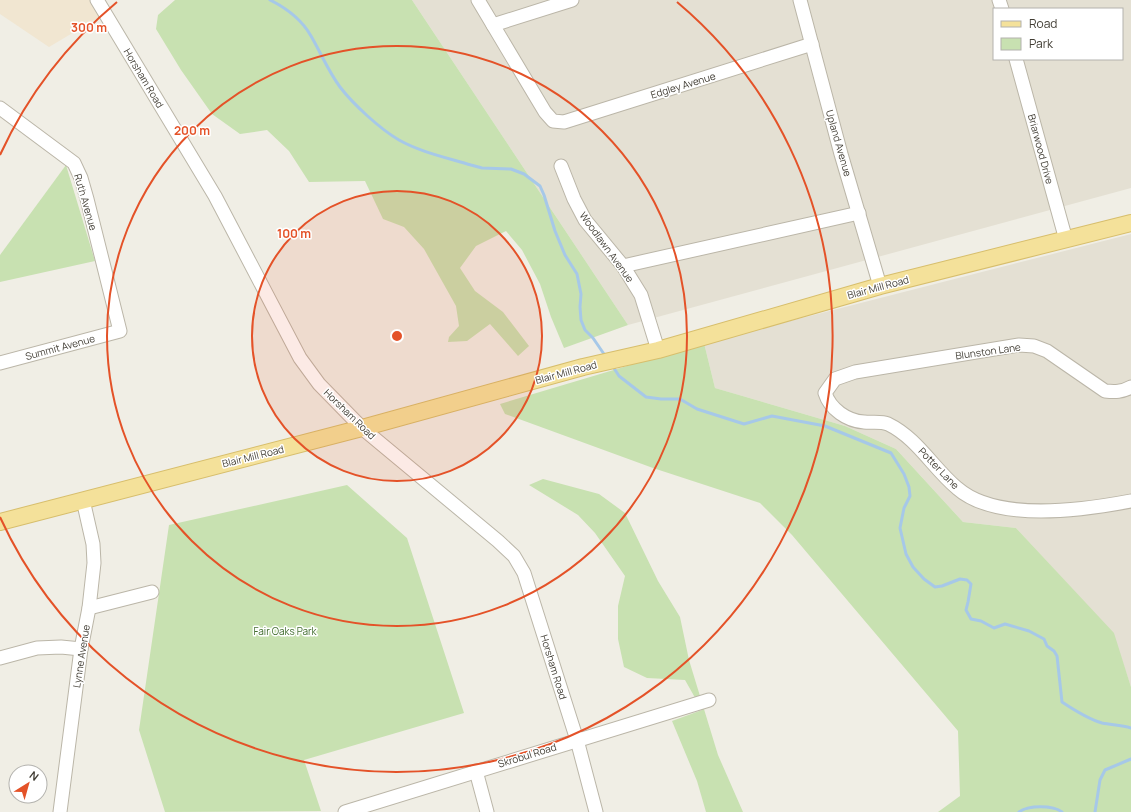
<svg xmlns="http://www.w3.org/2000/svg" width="1131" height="812" viewBox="0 0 1131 812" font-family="Manrope,sans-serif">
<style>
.residential{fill:#e4e0d3;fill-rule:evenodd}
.commercial{fill:#f1e6d1}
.green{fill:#c8e1b1}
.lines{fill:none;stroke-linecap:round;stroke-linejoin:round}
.stream{stroke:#a6c8e8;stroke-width:3}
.minor-casing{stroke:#bbb6a8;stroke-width:15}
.major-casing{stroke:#d7be6c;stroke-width:18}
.minor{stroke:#fff;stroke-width:13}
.major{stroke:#f4e19a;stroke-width:16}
.ring{fill:none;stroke:#e45228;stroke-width:2}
.labels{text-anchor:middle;stroke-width:3;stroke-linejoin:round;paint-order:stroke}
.street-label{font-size:10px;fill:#423e35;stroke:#fff}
.park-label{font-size:10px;fill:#426d2f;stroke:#fff}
.centre{fill:#e45228;stroke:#fff;stroke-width:2}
.ring-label{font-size:12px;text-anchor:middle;font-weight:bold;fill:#e45228;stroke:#fff;stroke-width:3;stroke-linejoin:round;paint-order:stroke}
</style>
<rect width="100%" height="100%" fill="#f0eee5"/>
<g class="residential">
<path d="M412 0H1131V188L628 325ZM994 9H1122V59H994Z"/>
<polygon points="1131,234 1131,687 1113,633 1016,528 963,522 896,449 845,426 715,388 704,343"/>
</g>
<polygon class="commercial" points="0,0 91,0 101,16 49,47 0,14"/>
<g class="green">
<polygon points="175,0 412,0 628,325 564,348 551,317 540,284 522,250 506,231 476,246 460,268 475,291 503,312 529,346 518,356 490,324 467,341 448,342 449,337 459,326 456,306 424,249 404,227 383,219 365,181 309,182 289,151 267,130 240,134 212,114 181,70 156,29 158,15"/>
<polygon points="66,165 95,261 0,282 0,255"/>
<polygon points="704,343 715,388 845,426 896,449 963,522 1016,528 1114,633 1131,687 1131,812 938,812 960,796 958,731 792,535 760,503 653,468 505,414 500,404"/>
<polygon points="543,479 599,494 625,513 658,581 680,617 689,660 718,755 743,812 706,812 697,781 672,721 702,710 685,680 647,678 624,667 618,639 618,606 625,576 595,533 578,515 529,485"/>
<polygon points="347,485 407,538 464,713 304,760 321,811 165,812 139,730 169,525"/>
</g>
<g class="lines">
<g class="stream">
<path d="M270 0C286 8 302 20 311 36 321 53 328 71 340 87 353 104 380 129 399 140 420 152 448 158 471 165L482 168 511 169 524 174 540 186 544 195 555 231 565 255 577 274 581 294 580 307 581 320 585 330 593 338 606 357"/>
<path d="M612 365 619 376 646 397 661 399H680L697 409 744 424 772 416 825 426 891 453 904 474 909 487 910 496 904 508 900 528 906 554 913 567 924 579 935 587 942 586 960 579 967 580 971 584 968 602 966 610 971 619 981 621 994 628 1005 624 1029 631 1044 639 1047 646 1054 651 1057 656 1062 702C1074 710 1088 719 1102 723 1112 725 1122 725 1131 728"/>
<path d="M1019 812C1028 805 1053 805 1062 812"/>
<polyline points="1095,812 1100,780 1105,770 1131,759"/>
</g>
<g class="minor-casing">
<g id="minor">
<polyline points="97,0 215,196 300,358 319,384 362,428 498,541 514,556 524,573 577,740 596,812"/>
<polyline points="478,0 545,112 553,121 564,122 812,44"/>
<polyline points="800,0 841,154 880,286"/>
<polyline points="999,0 1002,9"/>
<polyline points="493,25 572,0"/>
<polyline points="1016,59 1066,240"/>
<polyline points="0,108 74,163 81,178 87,199 120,331 0,363"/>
<polyline points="561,166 574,199 585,220 623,266 641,295 658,350"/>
<polyline points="623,266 859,213"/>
<path d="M1131 387C1122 392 1115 392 1105 391L1047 351 1034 346 1019 345 855 372 835 379 825 393C830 409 847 421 864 422 871 423 881 421 888 424 917 438 933 468 957 488 997 523 1083 510 1131 501"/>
<polyline points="89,608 152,592"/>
<polyline points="0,658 37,648 61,647 81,649"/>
<polyline points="476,771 487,812"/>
<polyline points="60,812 81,649 89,608 94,563 93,544 83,500"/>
<polyline points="345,812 709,700"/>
</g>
</g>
<g class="major-casing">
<polyline id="major" points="0,522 362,428 583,367 658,350 880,286 1131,223"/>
</g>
<use href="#minor" class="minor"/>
<use href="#major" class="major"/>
</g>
<circle cx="397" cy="336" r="145" fill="#e45228" fill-opacity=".12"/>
<g class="ring">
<circle cx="397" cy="336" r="145"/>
<circle cx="397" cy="336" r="290"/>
<path d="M0 155A436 436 0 0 1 117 2M677 2A436 436 0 1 1 0 517"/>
</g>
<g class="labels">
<g class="street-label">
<text transform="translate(144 78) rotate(59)" y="4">Horsham Road</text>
<text transform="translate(683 85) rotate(-17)" y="4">Edgley Avenue</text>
<text transform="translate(839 143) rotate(74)" y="4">Upland Avenue</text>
<text transform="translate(1041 149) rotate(75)" y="4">Briarwood Drive</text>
<text transform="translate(86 202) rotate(74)" y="4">Ruth Avenue</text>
<text transform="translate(607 247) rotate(54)" y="4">Woodlawn Avenue</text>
<text transform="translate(878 287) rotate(-15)" y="4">Blair Mill Road</text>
<text transform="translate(60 347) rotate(-15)" y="4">Summit Avenue</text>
<text transform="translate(988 351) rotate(-8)" y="4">Blunston Lane</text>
<text transform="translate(566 372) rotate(-15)" y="4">Blair Mill Road</text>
<text transform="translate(350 414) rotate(44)" y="4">Horsham Road</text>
<text transform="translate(253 456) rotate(-14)" y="4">Blair Mill Road</text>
<text transform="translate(939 468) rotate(46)" y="4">Potter Lane</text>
<text transform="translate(81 656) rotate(-81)" y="4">Lynne Avenue</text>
<text transform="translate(554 667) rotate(73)" y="4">Horsham Road</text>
<text transform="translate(527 755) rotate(-17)" y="4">Skrobul Road</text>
</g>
<g class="park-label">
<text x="285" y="635">Fair Oaks Park</text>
</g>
</g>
<circle cx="397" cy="336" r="6" class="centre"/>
<g class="ring-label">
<text x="89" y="32">300 m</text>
<text x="192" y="135">200 m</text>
<text x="294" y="238">100 m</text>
</g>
<rect x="993" y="8" width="130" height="52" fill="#ffffff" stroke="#b3b2ae"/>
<rect x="1001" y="21" width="20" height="6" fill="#f4e19a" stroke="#b3b2ae"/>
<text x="1029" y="28" font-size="12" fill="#423e35">Road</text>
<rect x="1001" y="38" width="20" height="12" fill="#c8e1b1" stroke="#b3b2ae"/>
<text x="1029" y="48" font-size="12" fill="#423e35">Park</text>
<g transform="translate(28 784) rotate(37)"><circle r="19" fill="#ffffff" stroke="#b3b2ae"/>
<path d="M0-3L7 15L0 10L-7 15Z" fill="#e45228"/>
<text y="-6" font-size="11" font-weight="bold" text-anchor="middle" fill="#423e35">N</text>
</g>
</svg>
